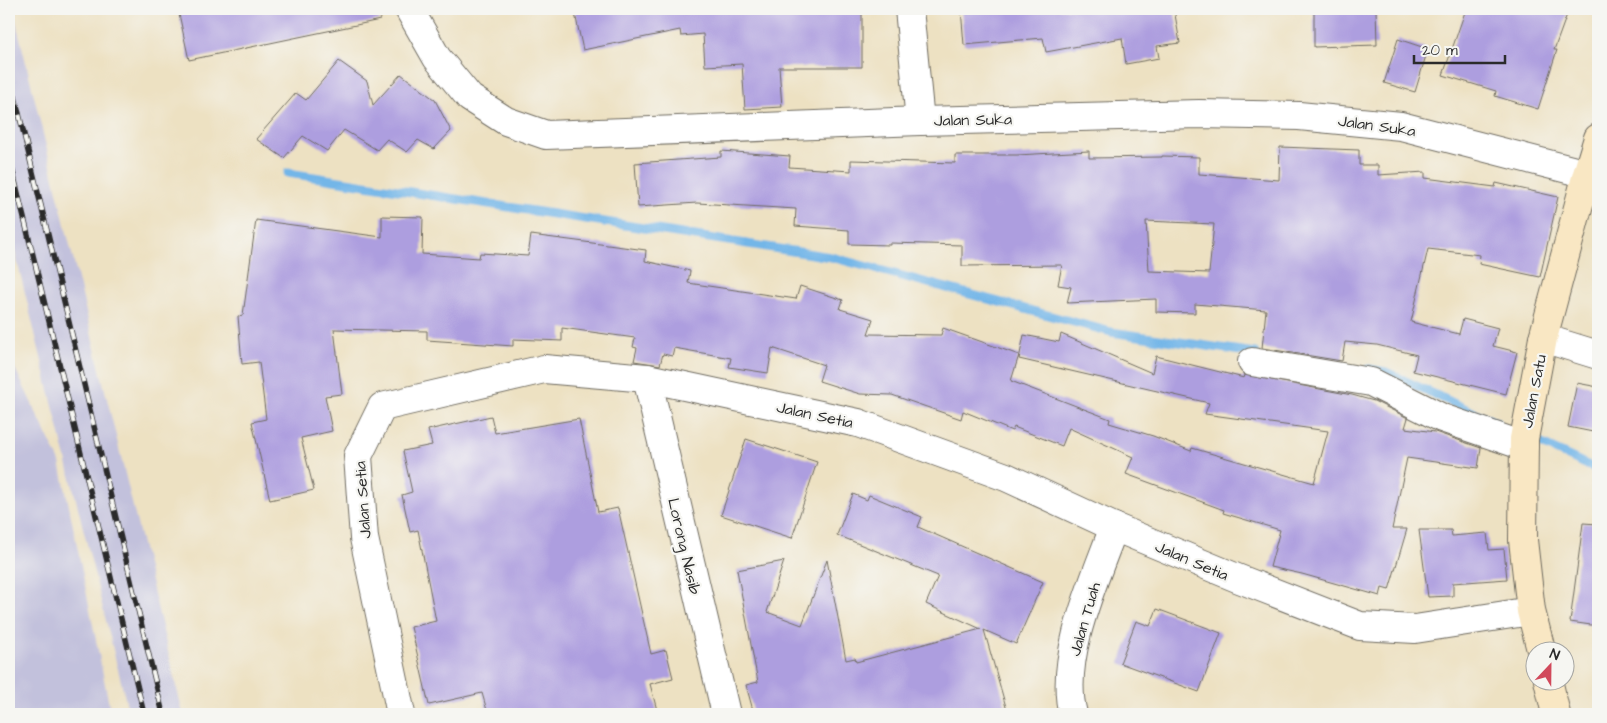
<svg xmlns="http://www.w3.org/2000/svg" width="1607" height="723" viewBox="0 0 1607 723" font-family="'Architects Daughter',sans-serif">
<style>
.industrial{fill:#c2c1dc}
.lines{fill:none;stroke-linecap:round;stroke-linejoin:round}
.stream{stroke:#73b6e8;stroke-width:9}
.building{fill:#ad9edf;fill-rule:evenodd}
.street-casing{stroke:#6f6b60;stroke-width:30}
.secondary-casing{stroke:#6f6b60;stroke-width:30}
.street{stroke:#fff;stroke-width:28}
.secondary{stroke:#f9e7c3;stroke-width:28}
.rail-casing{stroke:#2b2b2b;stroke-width:5.5}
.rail{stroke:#f6f6f2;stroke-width:4;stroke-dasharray:11;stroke-linecap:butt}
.labels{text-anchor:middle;stroke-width:4.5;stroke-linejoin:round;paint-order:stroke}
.street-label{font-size:16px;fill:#2b2b2b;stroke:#f6f6f2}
</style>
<rect width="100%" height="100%" fill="#f6f6f2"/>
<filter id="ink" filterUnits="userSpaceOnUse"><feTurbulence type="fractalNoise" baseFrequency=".02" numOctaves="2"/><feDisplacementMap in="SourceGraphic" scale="10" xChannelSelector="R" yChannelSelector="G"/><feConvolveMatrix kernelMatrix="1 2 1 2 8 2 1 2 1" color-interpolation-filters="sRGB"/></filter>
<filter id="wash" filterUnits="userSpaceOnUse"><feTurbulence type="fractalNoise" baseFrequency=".0096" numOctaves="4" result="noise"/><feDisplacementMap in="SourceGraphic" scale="20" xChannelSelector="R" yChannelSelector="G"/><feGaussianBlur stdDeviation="1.12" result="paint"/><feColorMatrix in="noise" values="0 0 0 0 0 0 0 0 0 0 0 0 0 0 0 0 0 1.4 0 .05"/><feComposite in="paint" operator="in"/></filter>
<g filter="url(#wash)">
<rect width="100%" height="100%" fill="#ede1c2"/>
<g class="industrial">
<polygon points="9,9 13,9 183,714 129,714 9,228"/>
<polygon points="9,356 60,462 111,714 9,714"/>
</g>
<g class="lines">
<g class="stream">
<polyline points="288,173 831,257 1111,332 1255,353"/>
<polyline points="1369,369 1386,372 1497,423"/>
<polyline points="1527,437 1598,470"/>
</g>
</g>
<g id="blocks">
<g class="building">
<polygon points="205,9 379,9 380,20 189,60 179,14"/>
<polygon points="574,9 862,9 862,67 779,67 782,107 745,109 742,64 705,66 703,34 681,36 680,30 583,50"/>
<polygon points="961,9 1174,9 1180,43 1157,46 1159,58 1126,64 1122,38 1046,52 1043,38 964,45"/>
<polygon points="1314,9 1376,9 1377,45 1314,47"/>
<polygon points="1466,9 1569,9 1554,50 1557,50 1538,109 1495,96 1496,91 1443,75"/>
<polygon points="1398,39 1428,49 1415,92 1384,83"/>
<polygon points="339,61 367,81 373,105 401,74 435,100 451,131 434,149 418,140 407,152 387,139 377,150 344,130 327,151 303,136 284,158 256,139 296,93 306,100"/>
<path d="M1280 147 1359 150V165H1378V175L1425 172V178L1495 187 1496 183 1558 197 1540 277 1479 264 1480 255 1428 249 1411 322 1459 334 1463 319 1498 328 1493 346 1517 352 1506 394 1413 371 1417 355 1377 345 1345 342 1342 361 1262 348 1266 310 1195 304V313L1156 312V299L1067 303 1071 287 1058 285 1062 265 962 266V245L890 243V245L849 244V230L795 226 796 209 697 203 638 207 635 163 721 157V151L790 156 789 167 851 171V160L955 163V155H1017L1089 151V158L1162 157V156L1199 157V174L1279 180ZM1146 221 1214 224 1209 273 1149 271Z"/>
<polygon points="382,216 423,217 422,254 479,258 480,253 528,256 531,235 646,250 645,261 690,271 688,283 796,299 800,286 843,300 840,309 873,319 868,334 941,335 943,328 1019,355 1011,381 1110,419 1109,423 1153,436 1191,451 1192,448 1314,483 1328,431 1205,414 1209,403 1019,359 1024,335 1059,342 1061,334 1152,373 1156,356 1244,378 1245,375 1352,395 1374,401 1408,418 1405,428 1435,432 1481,448 1478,468 1407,458 1392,529 1407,529 1389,590 1382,588 1380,596 1302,574 1270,567 1280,530 1223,513 1224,510 1126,474 1133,457 1069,428 1062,446 1014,427 1012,431 963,411 961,419 892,395 860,394 819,381 824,365 772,348 768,373 729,367 731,358 674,348 672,356 663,354 660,365 634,361 637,348 633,347 635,338 562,328 562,341 513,339 513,346 427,340 427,331 334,329 342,394 325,396 332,431 301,438 314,490 270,500 252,422 266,419 259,362 242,364 238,316 243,315 256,220 382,237"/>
<polygon points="1577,383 1598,387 1598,433 1568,427"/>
<polygon points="491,416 495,433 579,419 598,512 618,508 651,654 666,650 673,678 650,684 658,714 488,714 482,693 429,705 411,627 436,621 418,530 410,532 402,495 412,492 403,451 432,445 428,430"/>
<polygon points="746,439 817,462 792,538 721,515"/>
<polygon points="853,494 867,500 869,495 922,517 918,527 1043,582 1016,644 984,630 1008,714 754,714 746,685 758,682 737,570 784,561 767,612 802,625 827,560 846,660 855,658 856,662 981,629 926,604 938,576 837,535"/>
<polygon points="1583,523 1598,524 1598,626 1570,622"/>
<polygon points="1419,530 1451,530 1452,536 1487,533 1489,550 1504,549 1507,579 1453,583 1453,596 1428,597"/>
<polygon points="1157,609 1221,633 1199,692 1120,663 1136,621 1150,626"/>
</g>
</g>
</g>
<g filter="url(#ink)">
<use href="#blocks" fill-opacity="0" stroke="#6f6b60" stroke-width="1"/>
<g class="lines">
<g class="street-casing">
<g id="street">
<polyline points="409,9 437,58 470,98 506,121 546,135 920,121 1199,114 1299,116 1401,126 1587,174"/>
<polyline points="909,9 920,121"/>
<polyline points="1543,338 1598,355"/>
<polyline points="1252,362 1371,382 1442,418 1524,446"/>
<polyline points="647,378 726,714"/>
<polyline points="401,714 364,538 358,456 382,407 544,369 647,378 858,423 1006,477 1114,527 1237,578 1360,626 1415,629 1531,611"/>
<path d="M1073 714C1058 659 1095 579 1114 527"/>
</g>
</g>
<g class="secondary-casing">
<g id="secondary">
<polyline points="1541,650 1531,611 1523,540 1524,439 1543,338 1587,174 1598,138"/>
<polyline points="1548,680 1556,714"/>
</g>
</g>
<use href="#street" class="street"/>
<use href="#secondary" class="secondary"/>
<g class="rail-casing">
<g id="rail">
<polyline points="9,72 163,714"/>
<polyline points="9,156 144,714"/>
</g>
</g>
<use href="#rail" class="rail"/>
</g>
</g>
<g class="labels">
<g class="street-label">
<text transform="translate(973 119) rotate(-1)" y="6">Jalan Suka</text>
<text transform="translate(1377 125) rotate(8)" y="6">Jalan Suka</text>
<text transform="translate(1533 391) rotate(-79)" y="6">Jalan Satu</text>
<text transform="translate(815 414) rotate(12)" y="6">Jalan Setia</text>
<text transform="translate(362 500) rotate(-94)" y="6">Jalan Setia</text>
<text transform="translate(685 546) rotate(77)" y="6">Lorong Nasib</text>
<text transform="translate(1192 560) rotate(23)" y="6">Jalan Setia</text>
<text transform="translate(1084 619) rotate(-74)" y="6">Jalan Tuah</text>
</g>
</g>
<rect width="1607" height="723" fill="none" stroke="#f6f6f2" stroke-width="30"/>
<g transform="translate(1550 666) rotate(22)"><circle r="24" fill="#f6f6f2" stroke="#a5a5a2"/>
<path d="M0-4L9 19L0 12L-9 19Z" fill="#d1495b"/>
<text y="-8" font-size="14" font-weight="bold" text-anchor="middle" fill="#2b2b2b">N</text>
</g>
<path d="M1414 55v8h91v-8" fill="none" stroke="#2b2b2b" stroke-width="2.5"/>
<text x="1422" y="55" font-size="15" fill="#2b2b2b" stroke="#f6f6f2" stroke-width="4" paint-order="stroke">20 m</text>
</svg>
